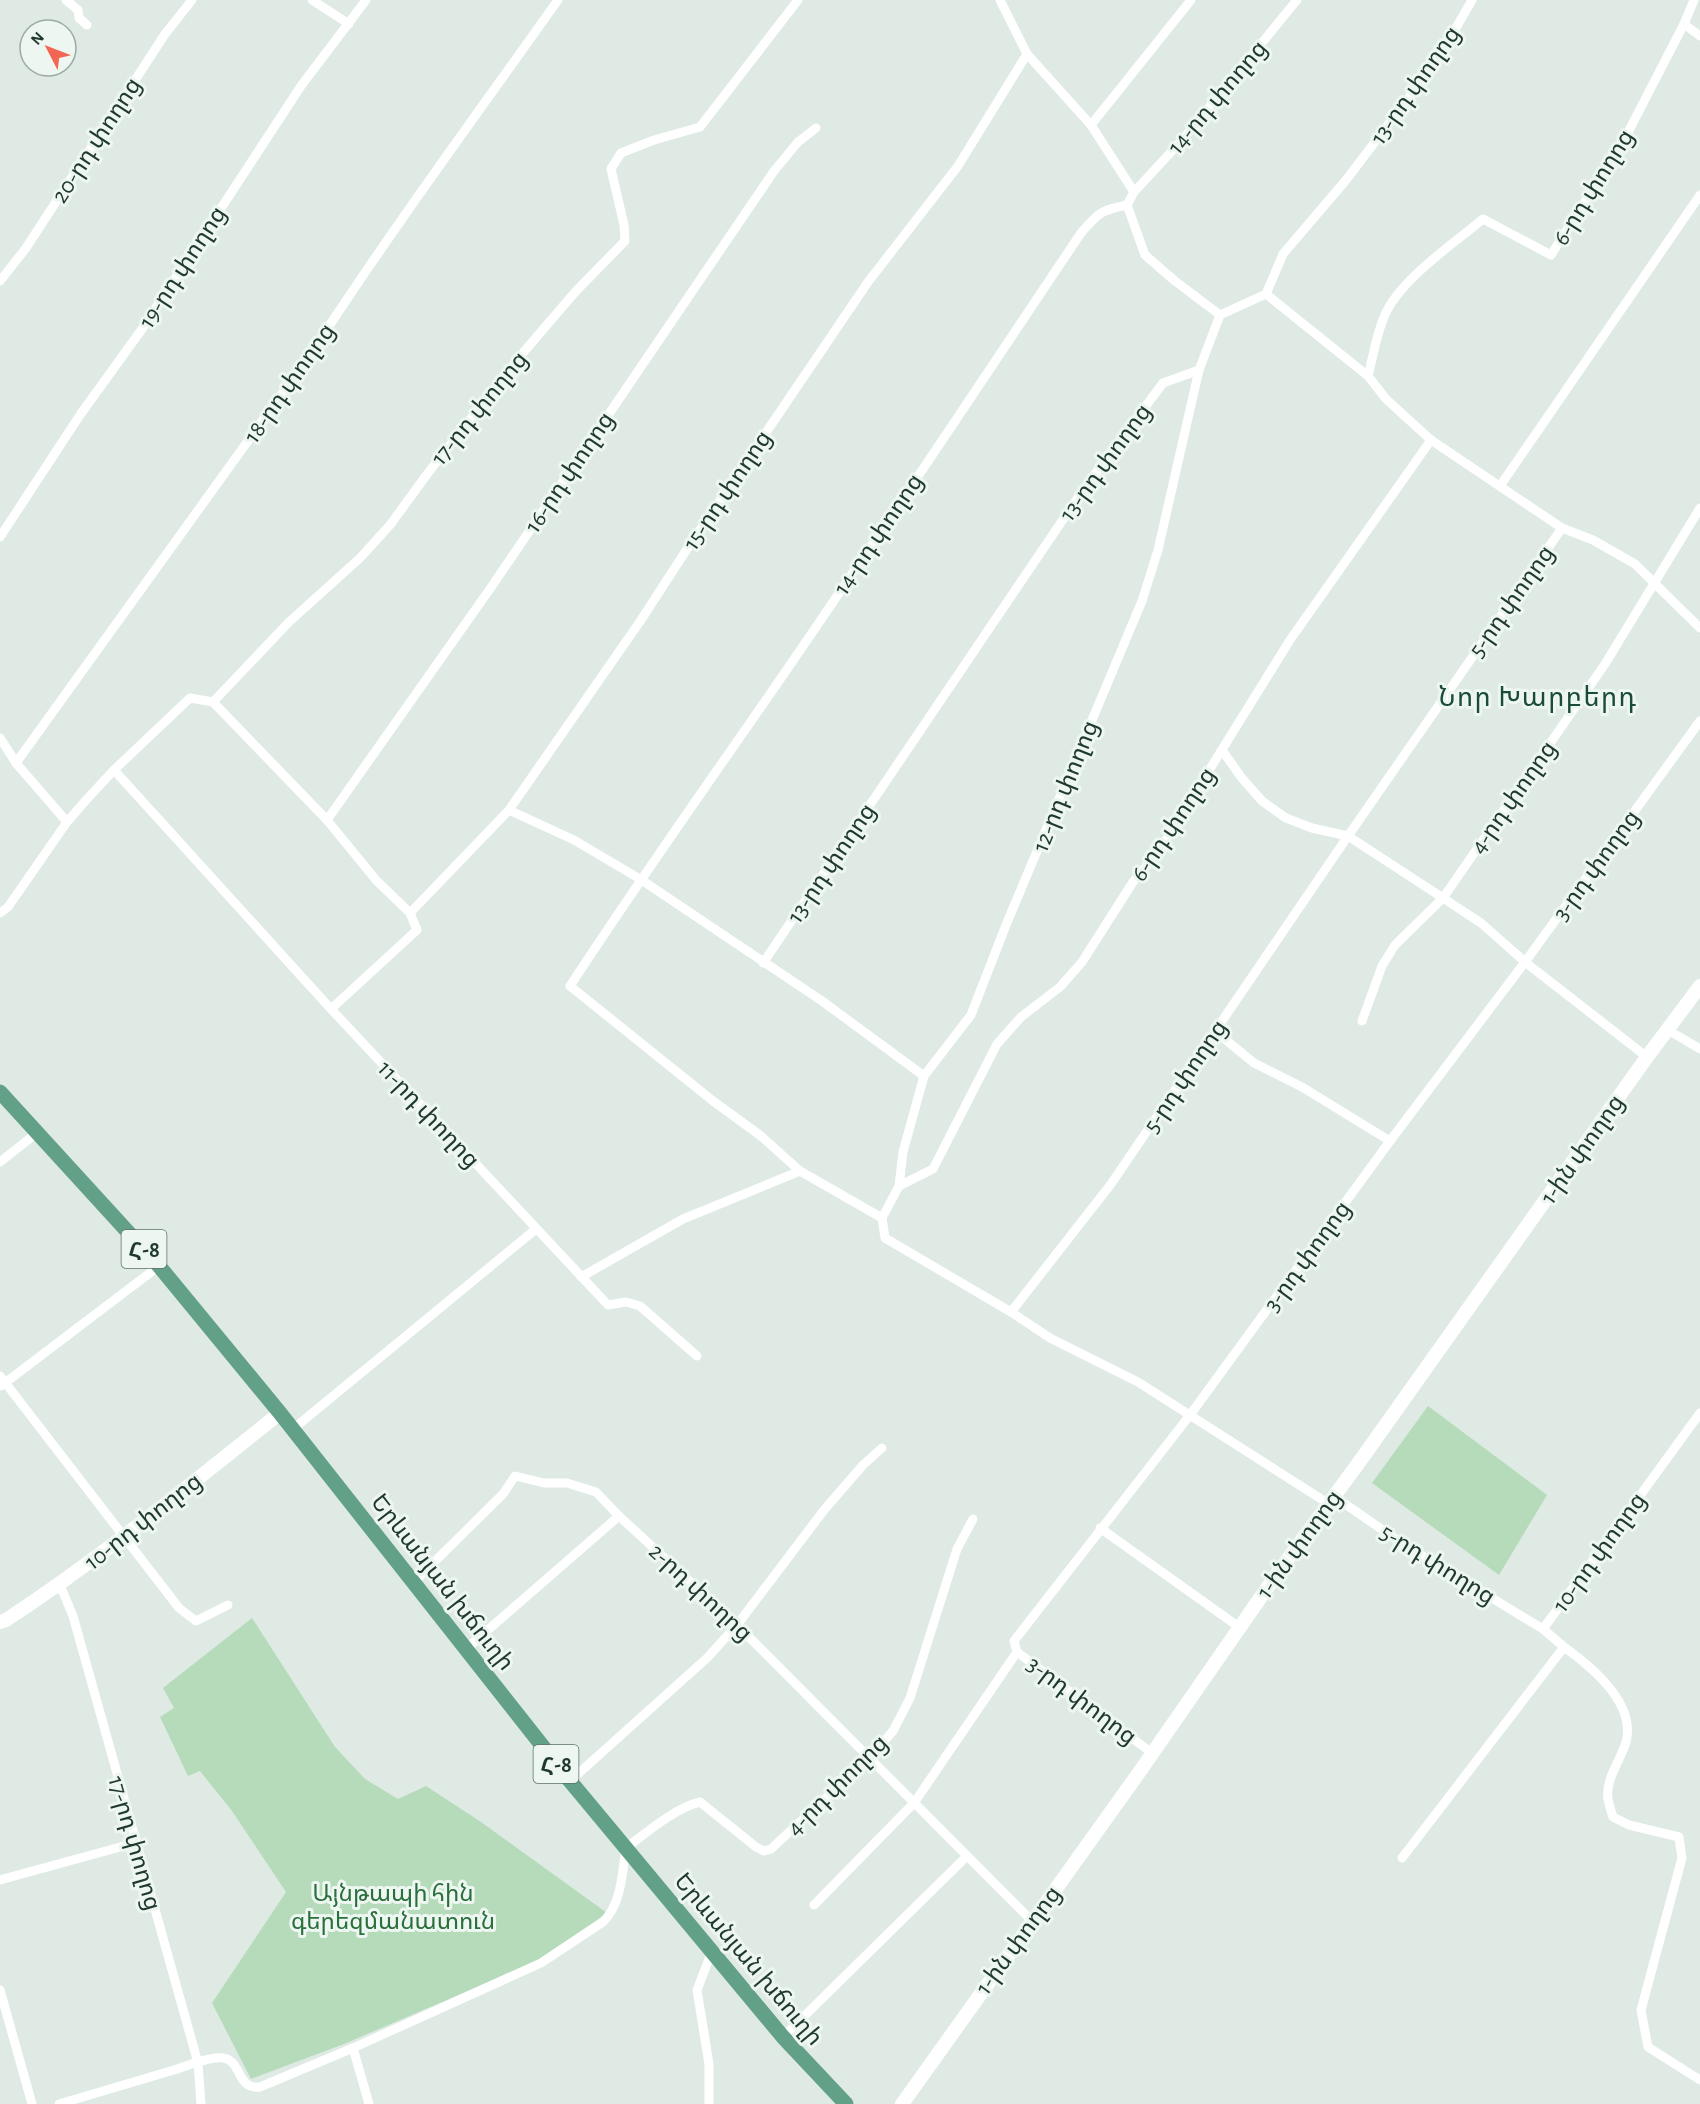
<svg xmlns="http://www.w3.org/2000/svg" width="1700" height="2104" viewBox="0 0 1700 2104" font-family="'Alegreya Sans','Noto Sans Armenian',sans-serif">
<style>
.green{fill:#b6dbbb}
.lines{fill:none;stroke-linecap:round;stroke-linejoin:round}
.street{stroke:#fff;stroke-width:9}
.secondary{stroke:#fff;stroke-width:14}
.primary{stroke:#62a088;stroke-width:15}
.labels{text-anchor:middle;stroke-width:6;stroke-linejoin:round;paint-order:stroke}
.shield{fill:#eef6f1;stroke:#5d7269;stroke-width:1.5}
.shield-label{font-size:22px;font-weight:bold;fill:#1f392f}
.street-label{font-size:24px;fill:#1f392f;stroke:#eef6f1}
.park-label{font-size:24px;fill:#2a703c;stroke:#eef6f1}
.quarter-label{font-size:27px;letter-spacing:1.5px;fill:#1b4b39;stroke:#eef6f1}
</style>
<rect width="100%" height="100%" fill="#deeae3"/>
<g class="green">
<polygon points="1428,1406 1547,1495 1499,1575 1372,1483"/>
<polygon points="252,1618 335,1747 365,1779 398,1799 426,1786 481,1822 607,1913 535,1962 344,2044 251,2079 212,2003 286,1892 232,1811 200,1771 188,1776 160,1717 174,1708 163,1688"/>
</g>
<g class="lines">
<g class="street">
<polyline points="66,0 78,10 79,18 87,25"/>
<polyline points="312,0 349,24"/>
<polyline points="1000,0 1027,54 1091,125 1134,192"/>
<polyline points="1684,24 1700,36"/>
<polyline points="1091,125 1191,0"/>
<polyline points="0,281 26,248 165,34 192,0"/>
<polyline points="1266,294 1368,376 1386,399 1431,440 1562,528 1593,540 1635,564 1700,628"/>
<polyline points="1220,315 1175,281 1145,255 1127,205 1134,192 1183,139 1297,0"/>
<path d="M1368 376C1373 357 1376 336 1384 317 1398 281 1453 244 1483 219L1551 255 1623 142 1684 24 1694 0"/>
<polyline points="1500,486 1700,195"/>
<polyline points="0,537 80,415 142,329 301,86 366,0"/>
<polyline points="213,702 289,622 360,558 390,525 428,473 516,361 576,291 625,241 624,225 611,169 621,153 654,140 700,127 798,0"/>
<polyline points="213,702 327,820 376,880 410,913 417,930 331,1009"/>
<polyline points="0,738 16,763 67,822"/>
<polyline points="1222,750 1241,777 1262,801 1286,818 1312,828 1348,836 1443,898 1481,923 1525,962 1647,1057"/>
<path d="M16 763 312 352C390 232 475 117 558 0"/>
<polyline points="114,770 331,1009 608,1305 626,1302 640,1306 697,1356"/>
<polyline points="509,810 574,840 640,879 822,1001 924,1076"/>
<polyline points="327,820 492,586 774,171 798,142 816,128"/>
<polyline points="0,913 8,907 67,822 87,799 114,770 190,698 213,702"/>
<polyline points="410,913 509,810 641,620 687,549 868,282 958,166 1027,54"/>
<polyline points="763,963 1083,490 1163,383 1199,370"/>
<polyline points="1362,1021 1382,966 1395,945 1443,898 1605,664 1700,508"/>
<polyline points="1668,1030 1700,1049"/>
<polyline points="1215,1031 1254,1063 1302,1087 1390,1141"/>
<polyline points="0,1162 38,1132"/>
<polyline points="899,1186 933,1169 997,1044 1021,1017 1060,987 1082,962 1133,882 1159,851 1290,640 1431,440"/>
<path d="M882 1218 800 1171 761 1136 713 1101 570 986C632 891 697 799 761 707 870 550 975 391 1081 233 1098 213 1101 210 1127 205"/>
<polyline points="581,1277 683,1219 800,1171"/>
<polyline points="1011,1312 885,1238 882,1218 899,1186 903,1152 924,1076 971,1015 1006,925 1142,601 1158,550 1199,370 1220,315 1266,294 1283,254 1346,180 1438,59 1472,0"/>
<polyline points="0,1376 179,1608 196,1621 228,1605"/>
<polyline points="1,1386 159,1266"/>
<polyline points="293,1429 536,1229"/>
<polyline points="1335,1497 1403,1544 1543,1629 1564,1647 1402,1858"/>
<polyline points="1329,1504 1138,1382 1050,1338 1011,1312 1111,1184 1348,836 1562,528"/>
<polyline points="1100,1528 1239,1627"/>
<polyline points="414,1582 503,1494 515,1476 544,1483 567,1483 596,1492 619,1516 737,1625 1032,1921"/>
<polyline points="60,1585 73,1616 198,2063 201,2104"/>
<polyline points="1543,1629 1700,1413"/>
<path d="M1564 1647C1592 1667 1636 1704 1626 1742 1621 1760 1605 1779 1608 1799 1609 1805 1611 1811 1613 1817L1629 1825 1679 1837 1682 1858 1641 2010 1648 2047 1700 2080"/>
<polyline points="466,1649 619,1516"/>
<polyline points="1152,1753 1017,1652 1014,1641 1190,1415 1390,1141 1525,962 1700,721"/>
<polyline points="570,1781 707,1658 737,1625 824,1510 863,1465 882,1448"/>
<polyline points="0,1880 135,1843"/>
<polyline points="814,1905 914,1803 1017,1652"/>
<polyline points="0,1990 32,2104"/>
<polyline points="783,2037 967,1856"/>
<path d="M353 2048 541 1963 603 1922C622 1904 622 1872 626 1848 647 1832 675 1808 700 1802L756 1847 764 1851 771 1849 870 1757 893 1731 910 1698 957 1549 973 1519"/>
<path d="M59 2104C97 2093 136 2081 174 2070 186 2066 211 2056 223 2058 242 2060 236 2090 260 2087L353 2048 369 2104"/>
<polyline points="709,2104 709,2064 697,1990 712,1951"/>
</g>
<g class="secondary">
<path d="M0 1622 6 1620C102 1557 191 1484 280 1413"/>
<polyline points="902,2104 1138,1774 1274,1578 1360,1461 1647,1057 1700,986"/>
</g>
<polyline class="primary" points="0,1092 159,1266 280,1413 570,1781 783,2037 846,2104"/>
</g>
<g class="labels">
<g class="shield">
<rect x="121.5" y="1230" width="45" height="38" rx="4.5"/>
<rect x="533.5" y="1745" width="45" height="38" rx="4.5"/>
</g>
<g class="shield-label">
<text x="144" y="1257">Հ-8</text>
<text x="556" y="1772">Հ-8</text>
</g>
<g class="street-label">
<text transform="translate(1415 85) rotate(-55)" y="8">13-րդ փողոց</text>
<text transform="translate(1217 97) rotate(-50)" y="8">14-րդ փողոց</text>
<text transform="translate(96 140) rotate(-57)" y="8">20-րդ փողոց</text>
<text transform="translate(1593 187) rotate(-58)" y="8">6-րդ փողոց</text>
<text transform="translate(182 267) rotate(-57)" y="8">19-րդ փողոց</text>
<text transform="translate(289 383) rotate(-55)" y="8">18-րդ փողոց</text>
<text transform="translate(479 408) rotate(-51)" y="8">17-րդ փողոց</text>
<text transform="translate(1105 462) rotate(-54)" y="8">13-րդ փողոց</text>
<text transform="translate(569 472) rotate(-56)" y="8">16-րդ փողոց</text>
<text transform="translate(727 490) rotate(-56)" y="8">15-րդ փողոց</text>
<text transform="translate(878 534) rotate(-56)" y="8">14-րդ փողոց</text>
<text transform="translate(1511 601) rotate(-55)" y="8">5-րդ փողոց</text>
<text transform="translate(1065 786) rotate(-68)" y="8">12-րդ փողոց</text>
<text transform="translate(1513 797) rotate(-55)" y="8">4-րդ փողոց</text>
<text transform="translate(1173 824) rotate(-56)" y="8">6-րդ փողոց</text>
<text transform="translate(831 863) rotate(-56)" y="8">13-րդ փողոց</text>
<text transform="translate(1596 865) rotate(-54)" y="8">3-րդ փողոց</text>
<text transform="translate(1185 1076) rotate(-56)" y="8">5-րդ փողոց</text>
<text transform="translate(429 1114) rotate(47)" y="8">11-րդ փողոց</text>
<text transform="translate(1582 1149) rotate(-55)" y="8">1-ին փողոց</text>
<text transform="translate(1307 1256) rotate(-54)" y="8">3-րդ փողոց</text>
<text transform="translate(143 1521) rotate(-38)" y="8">10-րդ փողոց</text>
<text transform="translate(1299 1544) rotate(-54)" y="8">1-ին փողոց</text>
<text transform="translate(1599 1552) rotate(-54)" y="8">10-րդ փողոց</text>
<text transform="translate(1438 1564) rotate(32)" y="8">5-րդ փողոց</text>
<text transform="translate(443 1582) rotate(52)" y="8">Երևանյան խճուղի</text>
<text transform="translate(701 1592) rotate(43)" y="8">2-րդ փողոց</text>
<text transform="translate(1082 1700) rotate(37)" y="8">3-րդ փողոց</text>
<text transform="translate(837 1785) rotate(-45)" y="8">4-րդ փողոց</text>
<text transform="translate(135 1843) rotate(74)" y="8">17-րդ փողոց</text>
<text transform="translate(1018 1940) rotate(-54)" y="8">1-ին փողոց</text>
<text transform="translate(749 1959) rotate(50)" y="8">Երևանյան խճուղի</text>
</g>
<g class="park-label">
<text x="393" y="1901">Այնթապի հին<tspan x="393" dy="28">գերեզմանատուն</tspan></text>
</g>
<g class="quarter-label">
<text x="1538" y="706">Նոր Խարբերդ</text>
</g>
</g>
<g transform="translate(48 48) rotate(312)"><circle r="28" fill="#eef6f1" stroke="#9baaa3" stroke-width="1.5"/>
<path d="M0-4.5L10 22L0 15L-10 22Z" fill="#f26653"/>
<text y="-9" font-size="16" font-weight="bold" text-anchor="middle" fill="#1f392f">N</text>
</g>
</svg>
